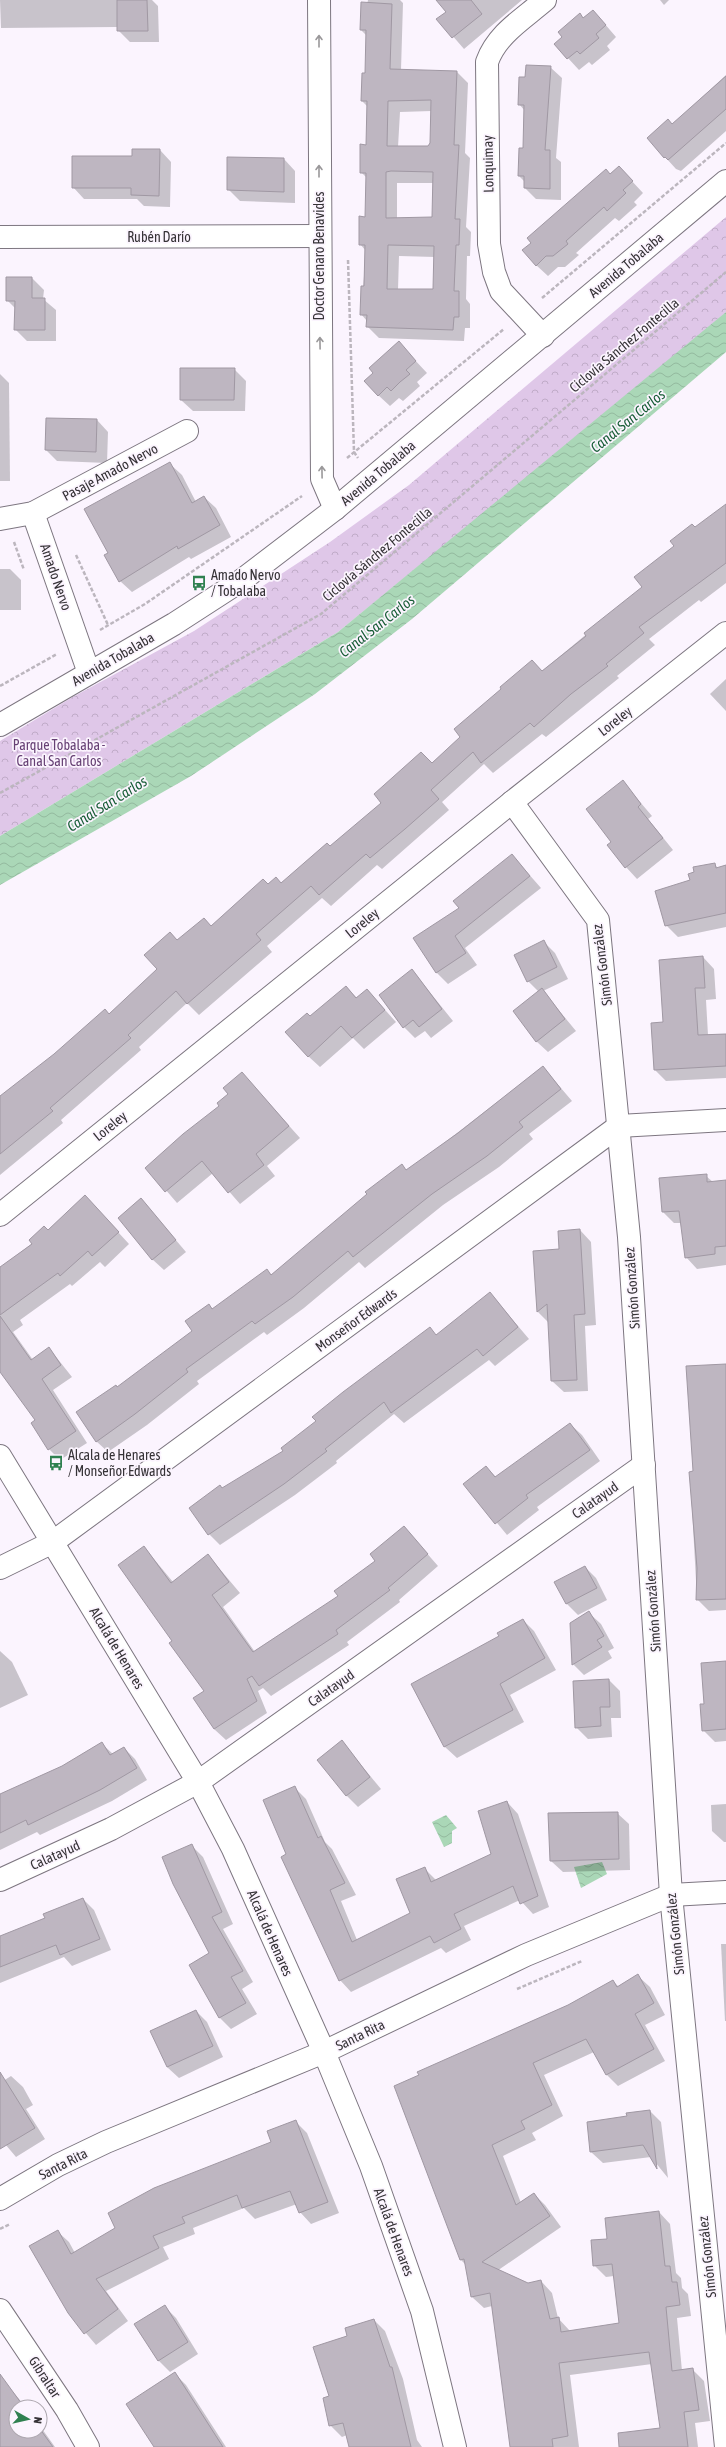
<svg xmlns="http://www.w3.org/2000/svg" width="726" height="2447" viewBox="0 0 726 2447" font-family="'Asap Condensed',sans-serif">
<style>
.forest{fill:url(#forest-crowns)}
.water{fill:url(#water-waves)}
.shadow{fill:#0003;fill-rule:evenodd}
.building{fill:#beb6c1;stroke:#a098a3;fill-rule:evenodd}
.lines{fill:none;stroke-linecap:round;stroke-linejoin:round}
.minor-casing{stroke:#7d7680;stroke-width:24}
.tertiary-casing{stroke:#7d7680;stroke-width:24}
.secondary-casing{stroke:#7d7680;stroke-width:24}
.path{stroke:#bcb6be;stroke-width:2.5;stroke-dasharray:4 2;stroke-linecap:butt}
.minor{stroke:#fff;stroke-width:22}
.tertiary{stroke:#fff;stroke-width:22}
.secondary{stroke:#fff;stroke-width:22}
.oneway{stroke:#9a989a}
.labels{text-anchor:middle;stroke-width:3.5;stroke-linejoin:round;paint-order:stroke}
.street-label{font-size:14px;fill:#353236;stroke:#fbf4fe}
.poi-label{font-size:14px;fill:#353236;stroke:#fbf4fe;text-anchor:start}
.park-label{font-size:14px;fill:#664074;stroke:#fbf4fe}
.water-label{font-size:15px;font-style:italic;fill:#175d36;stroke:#fbf4fe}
</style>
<defs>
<pattern id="forest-crowns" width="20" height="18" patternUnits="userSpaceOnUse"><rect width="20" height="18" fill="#dfc7e8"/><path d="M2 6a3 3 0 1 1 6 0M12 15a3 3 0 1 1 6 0" fill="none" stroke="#c0abc8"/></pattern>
<pattern id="water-waves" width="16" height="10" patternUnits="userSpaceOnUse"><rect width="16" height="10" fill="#aad7b7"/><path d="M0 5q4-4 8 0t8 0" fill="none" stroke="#93b99e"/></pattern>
</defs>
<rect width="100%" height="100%" fill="#fbf4fe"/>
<polygon class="forest" points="726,217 726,312 686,348 338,632 0,836 0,741 71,698 194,631 330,542 409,485"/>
<g class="water">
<polygon points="726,312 726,352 412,619 315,694 191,776 0,885 0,836 338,632"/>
<polygon points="446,1815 457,1828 452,1831 452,1843 444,1847 432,1822"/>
<polygon points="602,1862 607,1874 581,1888 574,1867"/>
</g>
<g class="shadow">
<polygon points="0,0 152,0 158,6 159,42 130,42 118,30 118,27 1,28"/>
<path d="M368 0H400L403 3 401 70 457 72 468 83 465 153 470 158 466 227 471 232 470 256H467L466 299 470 304V328H465L464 341 379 338 367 326V321L361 314 366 251 360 244 366 218 367 178 361 172 367 146 368 107 362 101 366 74 367 36 361 30ZM432 111 431 144 428 147H398L400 112ZM397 183H434L433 218 397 219ZM399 256 435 257 434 290H398Z"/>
<polygon points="440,0 522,0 464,49 438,19 447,12"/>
<polygon points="660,0 669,0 664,5"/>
<polygon points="580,14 584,19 604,23 616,37 607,46 610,50 592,65 589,62 579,70 555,44 564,37"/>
<polygon points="550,67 562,78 556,158 561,162 561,200 536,199 525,188 525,182 519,176 524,149 525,111 519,104 526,78"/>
<polygon points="726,75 726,131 681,171 676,169 648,138 672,125"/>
<polygon points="160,150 171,162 170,207 144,206 137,199 84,199 73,187 133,157"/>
<polygon points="284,159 295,171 295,203 240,201 228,189"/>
<polygon points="611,175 630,179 643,193 634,202 637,205 619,221 615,218 576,253 579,255 565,267 558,267 548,276 536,265"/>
<polygon points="7,278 32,278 44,290 43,299 56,310 56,341 27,341 15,329 16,309 7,300"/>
<polygon points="399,343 427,373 417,382 420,386 403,401 399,398 390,406 378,395 374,373"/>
<polygon points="234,369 246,381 245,411 193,411 181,400"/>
<polygon points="0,374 9,383 10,481 0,481"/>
<polygon points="97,420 108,432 107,463 57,461 46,450"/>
<polygon points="170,464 182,475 196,502 204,497 216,508 231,537 191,559 189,557 132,592 120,581 109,553"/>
<polygon points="726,506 726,583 701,602 699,600 649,639 655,645 617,676 619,678 546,737 542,734 493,773 484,764 442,802 449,810 382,869 377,865 331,906 322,898 267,946 272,952 199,1015 187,1003 139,1047 141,1050 61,1120 63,1123 0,1175 0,1098 110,1015 158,969 170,933 178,941 212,927 268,885 281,884 330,848 643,587 675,546"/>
<polygon points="0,569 10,569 21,580 21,610 0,610"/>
<polygon points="726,679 726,711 710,694"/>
<polygon points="623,782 652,816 648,819 673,850 637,879 626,867"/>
<polygon points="512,855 541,888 465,948 477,965 448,984 436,972 460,909"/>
<polygon points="714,864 718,868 726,866 726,927 678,937 666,925 691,881"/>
<polygon points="544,942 555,953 568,979 543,991 576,1031 548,1052 536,1041 539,992 528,981"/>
<polygon points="703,957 714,969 716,999 706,1000 708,1035 726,1034 726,1078 666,1081 655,1070 665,1023"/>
<polygon points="412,970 453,1021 431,1038 425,1031 415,1038 404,1027"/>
<polygon points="346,987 357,998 367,990 396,1022 364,1049 353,1038 320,1067 308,1056 310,1018"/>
<polygon points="543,1067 572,1101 529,1134 533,1139 499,1167 443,1205 365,1268 359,1262 304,1308 267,1335 264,1332 197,1381 199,1384 147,1425 108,1452 96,1441 117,1388 194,1331 209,1305 213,1309 267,1271 272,1275"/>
<polygon points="242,1073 300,1138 267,1166 275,1176 240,1204 213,1173 177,1203 147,1168 221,1106"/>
<polygon points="706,1176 713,1182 726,1181 726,1265 697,1269 686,1257 682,1223 674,1223 663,1212"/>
<polygon points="141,1199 186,1252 164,1270 152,1259"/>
<polygon points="96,1208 129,1244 105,1267 100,1262 72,1286 70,1284 20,1320 23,1325 13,1332 33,1360 49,1348 72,1377 53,1390 87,1443 60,1460 49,1449 36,1420 0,1370 0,1268 48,1231"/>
<polygon points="580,1230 591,1242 596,1325 585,1326 588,1391 564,1392 552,1381 549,1323 538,1312 534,1251 560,1250"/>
<polygon points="490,1293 529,1339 495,1366 489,1360 404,1423 394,1414 336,1461 337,1463 295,1495 220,1545 209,1534 222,1489 284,1451 317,1421 437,1336"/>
<polygon points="726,1365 726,1610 709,1611 697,1599 690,1472 694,1472"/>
<polygon points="570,1424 582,1435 600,1461 537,1507 539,1510 507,1535 465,1484 486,1467 496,1477"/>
<polygon points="404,1527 438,1566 399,1600 400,1602 347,1642 349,1645 271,1696 263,1688 258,1691 267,1713 226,1740 214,1729 194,1698 205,1691 173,1641 144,1547 173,1582 208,1555 240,1593 223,1607 255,1652 339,1596 377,1561"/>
<polygon points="585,1567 596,1578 607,1600 578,1615 567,1604 556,1582"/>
<polygon points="589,1613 601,1624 614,1648 608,1651 612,1658 584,1675 573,1664"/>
<polygon points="523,1620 534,1631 556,1670 510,1695 524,1722 457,1758 445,1747 412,1685 501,1637"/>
<polygon points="0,1651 12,1662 28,1695 0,1708"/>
<polygon points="726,1662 726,1741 715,1742 703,1730 705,1705"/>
<polygon points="609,1680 620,1691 621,1718 611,1718 612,1737 588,1739 576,1727"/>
<polygon points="342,1742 381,1789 358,1807 346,1795"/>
<polygon points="102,1744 113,1754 124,1748 135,1759 147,1780 112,1801 40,1835 37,1832 0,1850 0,1796 63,1767"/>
<polygon points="294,1787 306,1799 325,1842 332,1849 356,1895 341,1901 357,1940 411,1914 424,1868 436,1880 492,1854 507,1802 518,1814 549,1907 533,1914 520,1900 464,1926 471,1940 446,1953 441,1948 351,1992 340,1980 288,1855"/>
<polygon points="726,1804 726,1842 724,1842 712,1831 711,1805"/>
<polygon points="617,1813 629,1824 630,1870 563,1872 551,1861"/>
<polygon points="191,1845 203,1857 233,1924 223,1929 253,1982 242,1989 257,2014 231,2029 220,2018 190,1965 210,1953"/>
<polygon points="83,1899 94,1910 111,1950 72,1966 64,1957 0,1983 0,1937 46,1918"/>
<polygon points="721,1944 726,1944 726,2021 725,2021"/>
<polygon points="638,1976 650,1987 665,2015 645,2025 665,2061 618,2086 607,2075 594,2052 544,2075 563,2116 532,2133 536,2140 503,2156 521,2203 534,2194 545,2205 561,2227 497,2271 527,2284 541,2281 552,2293 558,2318 570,2331 620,2324 614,2276 606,2277 594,2265 608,2239 659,2212 670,2224 676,2273 681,2278 682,2288 688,2294 691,2316 677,2318 682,2371 693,2370 704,2381 710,2421 695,2423 698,2447 640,2447 661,2429 652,2364 570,2375 579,2447 512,2447 492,2306 484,2308 472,2297 466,2265 461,2260 395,2087 569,2006 613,1981 619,1987"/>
<polygon points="196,2011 207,2022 223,2057 179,2078 167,2067"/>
<polygon points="11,2076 23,2087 33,2105 26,2109 45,2139 16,2157 0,2138 0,2083"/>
<polygon points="650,2111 661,2122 668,2178 651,2157 603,2163 591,2152 588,2123 629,2117"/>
<polygon points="295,2121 307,2133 339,2213 311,2224 300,2212 297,2204 255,2219 244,2208 193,2228 195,2234 163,2247 169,2259 106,2291 128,2321 96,2345 68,2312 57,2231 69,2242 75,2253 273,2143"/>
<polygon points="164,2306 176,2318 198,2354 170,2372 158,2360"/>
<polygon points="374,2320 385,2331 403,2379 417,2440 422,2447 350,2447 347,2435 342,2437 330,2425 330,2397 349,2336"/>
<polygon points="175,2374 186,2385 226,2447 159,2447"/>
<polygon points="0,2377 26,2407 16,2407 16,2431 40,2431 40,2426 55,2447 0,2447"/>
</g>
<g class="building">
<polygon points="117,0 147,0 148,31 117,31"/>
<polygon points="436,0 471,0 482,14 452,38 436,19 446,12"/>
<path d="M361 2 392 4 390 69 457 71 454 145H459L455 219H460L459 245H456L454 291H459V317H454L453 330 366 327 367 315H360L361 286H364L365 245H359V216L365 217 366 173H360V144L366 145 367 101H361L362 73H365L366 30H360ZM431 100 430 143 428 146H387L388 101ZM391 171 433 172 432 217 386 218V172ZM388 245 434 246 433 289H387Z"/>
<polygon points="593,10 606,25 596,34 599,38 580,54 577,51 567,59 554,44 562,37 558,32 580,13 583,18"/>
<polygon points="526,65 551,66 545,150 550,150 550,189 524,188 524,176 518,176 519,148 523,148 524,105 518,105 519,77 525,77"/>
<polygon points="726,76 726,109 668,160 665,157 664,158 647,138 668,119 672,124"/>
<polygon points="132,149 160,149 159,196 131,195 131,188 72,188 72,156 132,156"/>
<polygon points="227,157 284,158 284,192 227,190"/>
<polygon points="619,166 633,181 623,190 626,193 607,211 604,207 566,241 568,244 553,256 546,256 536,266 522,250 531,243 527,238 606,169 610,174"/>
<polygon points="6,277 32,277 32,298 45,298 45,330 14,330 15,301 6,301"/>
<polygon points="399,341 416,361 406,370 410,374 400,382 391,391 387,387 378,396 364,381 373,373 369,368"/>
<polygon points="180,368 235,368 234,400 180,400"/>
<polygon points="46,418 97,419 96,452 45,450"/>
<polygon points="170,462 192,503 204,496 220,525 178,549 177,546 119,582 104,555 108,553 84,509"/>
<polygon points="726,504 726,563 639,627 644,633 606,664 608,666 571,694 534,727 530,723 481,763 473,752 431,790 439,799 405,829 370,858 366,854 319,895 311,886 256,934 261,940 187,1004 176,991 128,1035 131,1038 50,1108 53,1111 0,1154 0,1096 54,1054 105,1009 109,1014 157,969 144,955 170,932 177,940 204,918 211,926 263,879 268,884 276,877 281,883 327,843 330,846 381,803 374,794 421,752 432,763 460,737 454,729 501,689 500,687 532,660 542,671 586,636 584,633 642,587 634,577 674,546 670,541 692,524 695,527"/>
<polygon points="623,780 641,804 638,807 663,838 625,868 607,845 611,842 586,809"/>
<polygon points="512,854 530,876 455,936 466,953 436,973 413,938 459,908 453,901"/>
<polygon points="715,863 716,868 726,865 726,913 665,926 655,891 690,880 688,874 694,872 693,867"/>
<polygon points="544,940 557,967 527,982 514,955"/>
<polygon points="703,956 705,988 695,988 698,1035 726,1034 726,1066 654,1070 651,1023 663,1022 659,960"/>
<polygon points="412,969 442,1009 419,1027 413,1020 403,1028 379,995"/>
<polygon points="346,986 356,998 367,989 385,1010 352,1038 341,1026 308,1057 285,1032 307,1013 310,1016"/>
<polygon points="542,988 565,1019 536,1042 513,1011"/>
<polygon points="543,1066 561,1089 519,1122 523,1127 487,1156 432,1194 353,1257 348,1251 293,1297 255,1324 252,1321 186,1369 188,1372 135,1414 96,1442 76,1412 116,1385 117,1387 192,1331 185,1321 209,1304 212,1309 267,1269 271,1275 367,1194 365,1192 402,1164 406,1170 458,1133"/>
<polygon points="242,1072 289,1126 256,1154 264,1165 228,1193 202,1161 165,1192 145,1168 183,1134 219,1106 217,1103 228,1094 223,1088"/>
<polygon points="707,1174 707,1182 726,1180 726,1246 715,1247 715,1254 685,1258 679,1211 662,1212 659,1178"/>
<polygon points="85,1195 119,1232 92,1256 88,1251 60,1276 58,1273 0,1315 0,1267 32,1244 29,1240 44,1226 48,1230"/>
<polygon points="141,1198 176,1240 152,1260 118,1218"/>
<polygon points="580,1229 585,1314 574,1315 577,1380 551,1381 547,1304 537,1312 533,1251 559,1249 558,1231"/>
<polygon points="490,1292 518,1327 483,1356 477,1349 391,1413 384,1402 325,1449 327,1451 284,1484 208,1535 189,1508 220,1485 222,1488 283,1451 281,1448 316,1421 312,1417 343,1392 430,1327 436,1335"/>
<polygon points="0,1316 31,1360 49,1347 61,1365 42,1379 76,1431 48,1450 31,1423 35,1420 0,1372"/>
<polygon points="726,1364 726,1599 696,1600 697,1568 689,1472 693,1471 686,1366"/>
<polygon points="570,1423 590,1450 526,1495 528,1498 495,1524 463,1484 486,1466 495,1477"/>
<polygon points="404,1526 428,1554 388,1588 390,1590 336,1630 338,1634 259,1686 252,1676 247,1679 257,1701 214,1729 193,1698 204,1691 169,1643 172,1641 118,1565 144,1546 171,1583 208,1554 229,1582 212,1595 253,1652 338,1596 334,1591 375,1561 370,1554"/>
<polygon points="585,1566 597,1588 566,1604 554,1582"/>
<polygon points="589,1611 604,1636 597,1640 602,1647 572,1665 570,1623"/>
<polygon points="523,1619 545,1658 500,1684 513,1710 444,1747 411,1684 499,1636 497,1633"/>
<polygon points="726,1661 726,1729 702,1731 700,1704 704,1704 701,1663"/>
<polygon points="609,1679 610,1707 600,1707 601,1726 575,1728 573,1681"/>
<polygon points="342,1740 370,1777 346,1796 317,1760"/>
<polygon points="102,1742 110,1755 124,1747 137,1768 100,1790 28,1825 26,1820 0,1833 0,1794 62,1766"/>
<polygon points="295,1786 318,1838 321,1836 345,1883 330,1890 352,1942 410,1913 396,1879 425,1867 431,1882 491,1854 478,1811 507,1801 538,1896 520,1904 513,1886 454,1914 461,1929 434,1943 430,1936 339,1981 281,1857 286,1854 263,1800"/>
<polygon points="618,1812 619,1859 550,1861 548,1813"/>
<polygon points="192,1844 222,1912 212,1917 243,1971 231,1977 246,2003 219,2018 189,1965 209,1953 173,1884 162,1857"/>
<polygon points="83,1898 100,1939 60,1955 56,1945 0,1967 0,1936 45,1918 43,1914"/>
<polygon points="638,1974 654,2003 635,2014 654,2049 606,2075 586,2039 533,2063 552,2105 521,2121 525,2129 492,2145 516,2205 534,2193 550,2216 482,2262 528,2283 541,2280 550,2319 559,2317 561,2332 619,2323 612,2264 593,2266 591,2240 607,2239 605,2218 659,2211 665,2266 670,2266 672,2282 677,2282 680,2305 666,2307 672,2371 693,2368 699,2410 684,2412 688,2447 619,2447 618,2433 660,2428 649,2352 559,2363 568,2436 552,2439 553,2447 510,2447 490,2293 471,2297 464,2259 460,2260 394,2086 419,2075 417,2072 568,2005 613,1980 617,1987"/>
<polygon points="196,2010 213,2046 167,2067 150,2031"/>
<polygon points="0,2072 35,2128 0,2149"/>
<polygon points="650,2110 657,2169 643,2145 590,2152 587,2122 627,2116 626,2113"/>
<polygon points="296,2120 328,2202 299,2213 290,2191 242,2208 237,2195 182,2217 185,2223 153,2236 159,2248 96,2279 118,2309 84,2334 68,2313 29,2246 58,2230 71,2254 115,2228 108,2213 154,2188 271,2142 267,2131"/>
<polygon points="165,2305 188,2342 158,2361 134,2324"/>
<polygon points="374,2319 390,2367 392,2367 411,2447 349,2447 343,2423 329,2426 323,2398 329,2396 313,2347 347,2336 345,2328"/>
<polygon points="175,2372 223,2447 154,2447 126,2404"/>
<polygon points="0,2374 24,2407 16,2407 16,2431 40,2429 53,2447 0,2447"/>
</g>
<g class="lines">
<g class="minor-casing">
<g id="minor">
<polyline points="319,0 322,479 335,509"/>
<polyline points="0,237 319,236"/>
<path d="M543 336 501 291 494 272 489 244 487 62C497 34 523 19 545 0"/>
<polyline points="33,513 89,673"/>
<polyline points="0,519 33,513 187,431"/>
<polyline points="512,802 598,920 629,1237 671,1895 726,2447"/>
<polyline points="0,1456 198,1782 233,1849 324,2052 371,2166 422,2311 455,2447"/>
<polyline points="0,1568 53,1542 619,1126 726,1120"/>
<polyline points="0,1880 111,1829 198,1782 644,1465"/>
<polyline points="0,2199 58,2165 106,2142 324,2052 526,1955 671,1895 726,1892"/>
<polyline points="0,2310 67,2410 88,2447"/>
</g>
</g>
<g class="tertiary-casing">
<polyline id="tertiary" points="0,1215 512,802 726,633"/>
</g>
<g class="secondary-casing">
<polyline id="secondary" points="0,725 174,624 242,580 335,509 726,181"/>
</g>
<g class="path">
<polyline points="348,260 354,452 358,458"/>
<polyline points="542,298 726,143"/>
<polyline points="347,458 504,329"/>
<polyline points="14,542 24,570"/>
<polyline points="76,555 108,625"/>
<polyline points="100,630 145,604 302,496"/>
<polyline points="0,686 57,654"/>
<polyline points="0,793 321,614 726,272"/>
<polyline points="517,1989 582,1961"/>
<polyline points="0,2229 10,2224"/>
</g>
<use href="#minor" class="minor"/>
<use href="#tertiary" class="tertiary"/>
<use href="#secondary" class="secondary"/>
</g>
<defs><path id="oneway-shaft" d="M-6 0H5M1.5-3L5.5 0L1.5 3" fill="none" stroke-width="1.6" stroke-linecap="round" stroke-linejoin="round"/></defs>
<g class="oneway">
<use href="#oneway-shaft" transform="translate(319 41) rotate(-90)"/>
<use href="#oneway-shaft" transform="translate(319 171) rotate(-90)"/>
<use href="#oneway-shaft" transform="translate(320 343) rotate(-91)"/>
<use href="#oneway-shaft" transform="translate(322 472) rotate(-91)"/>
</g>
<defs>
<g id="bus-bare" transform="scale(1.2)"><path d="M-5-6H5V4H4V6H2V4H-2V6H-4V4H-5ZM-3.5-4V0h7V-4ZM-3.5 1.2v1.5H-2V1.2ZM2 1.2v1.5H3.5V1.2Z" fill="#2f8050" stroke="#fbf4fe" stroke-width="2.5" paint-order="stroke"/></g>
</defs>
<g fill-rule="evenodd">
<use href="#bus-bare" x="199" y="583"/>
<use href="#bus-bare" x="56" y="1463"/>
</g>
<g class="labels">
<g class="street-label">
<text transform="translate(488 164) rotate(-91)" y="5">Lonquimay</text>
<text x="159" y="242">Rubén Darío</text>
<text transform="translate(319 256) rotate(-90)" y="5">Doctor Genaro Benavides</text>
<text transform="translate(626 265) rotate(-40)" y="5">Avenida Tobalaba</text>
<text transform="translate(624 345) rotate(-40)" y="5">Ciclovía Sánchez Fontecilla</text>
<text transform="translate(110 472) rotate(-28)" y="5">Pasaje Amado Nervo</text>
<text transform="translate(378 473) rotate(-40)" y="5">Avenida Tobalaba</text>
<text transform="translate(377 554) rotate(-40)" y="5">Ciclovía Sánchez Fontecilla</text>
<text transform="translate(56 577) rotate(71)" y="5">Amado Nervo</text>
<text transform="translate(113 659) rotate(-30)" y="5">Avenida Tobalaba</text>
<text transform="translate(615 721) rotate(-38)" y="5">Loreley</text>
<text transform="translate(362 923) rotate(-39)" y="5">Loreley</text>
<text transform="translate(602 965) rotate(-97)" y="5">Simón González</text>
<text transform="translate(110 1126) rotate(-39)" y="5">Loreley</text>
<text transform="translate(632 1288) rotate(-94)" y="5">Simón González</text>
<text transform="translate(356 1320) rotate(-36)" y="5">Monseñor Edwards</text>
<text transform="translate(595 1500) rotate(-35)" y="5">Calatayud</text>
<text transform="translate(653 1611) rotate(-94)" y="5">Simón González</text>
<text transform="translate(117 1648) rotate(59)" y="5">Alcalá de Henares</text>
<text transform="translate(331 1688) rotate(-35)" y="5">Calatayud</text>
<text transform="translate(55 1855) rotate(-24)" y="5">Calatayud</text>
<text transform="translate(270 1933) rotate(66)" y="5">Alcalá de Henares</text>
<text transform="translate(675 1934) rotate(-96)" y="5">Simón González</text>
<text transform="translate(360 2035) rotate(-26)" y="5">Santa Rita</text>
<text transform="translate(63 2164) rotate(-27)" y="5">Santa Rita</text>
<text transform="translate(394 2232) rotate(70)" y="5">Alcalá de Henares</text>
<text transform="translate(707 2257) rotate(-96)" y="5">Simón González</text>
<text transform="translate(45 2377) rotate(57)" y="5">Gibraltar</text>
</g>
<g class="poi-label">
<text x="211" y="580">Amado Nervo<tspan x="211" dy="16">/ Tobalaba</tspan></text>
<text x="68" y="1460">Alcala de Henares<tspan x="68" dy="16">/ Monseñor Edwards</tspan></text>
</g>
<g class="park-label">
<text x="59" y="750">Parque Tobalaba -<tspan x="59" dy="16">Canal San Carlos</tspan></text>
</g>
<g class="water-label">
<text transform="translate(628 421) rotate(-39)" y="5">Canal San Carlos</text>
<text transform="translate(377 626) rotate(-38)" y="5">Canal San Carlos</text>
<text transform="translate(107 804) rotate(-32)" y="5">Canal San Carlos</text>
</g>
</g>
<g transform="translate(28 2419) rotate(98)"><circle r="19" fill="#fbf4fe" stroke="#aca6ae"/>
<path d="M0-3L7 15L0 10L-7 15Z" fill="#2f8050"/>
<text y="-6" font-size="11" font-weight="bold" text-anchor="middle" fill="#353236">N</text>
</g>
</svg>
